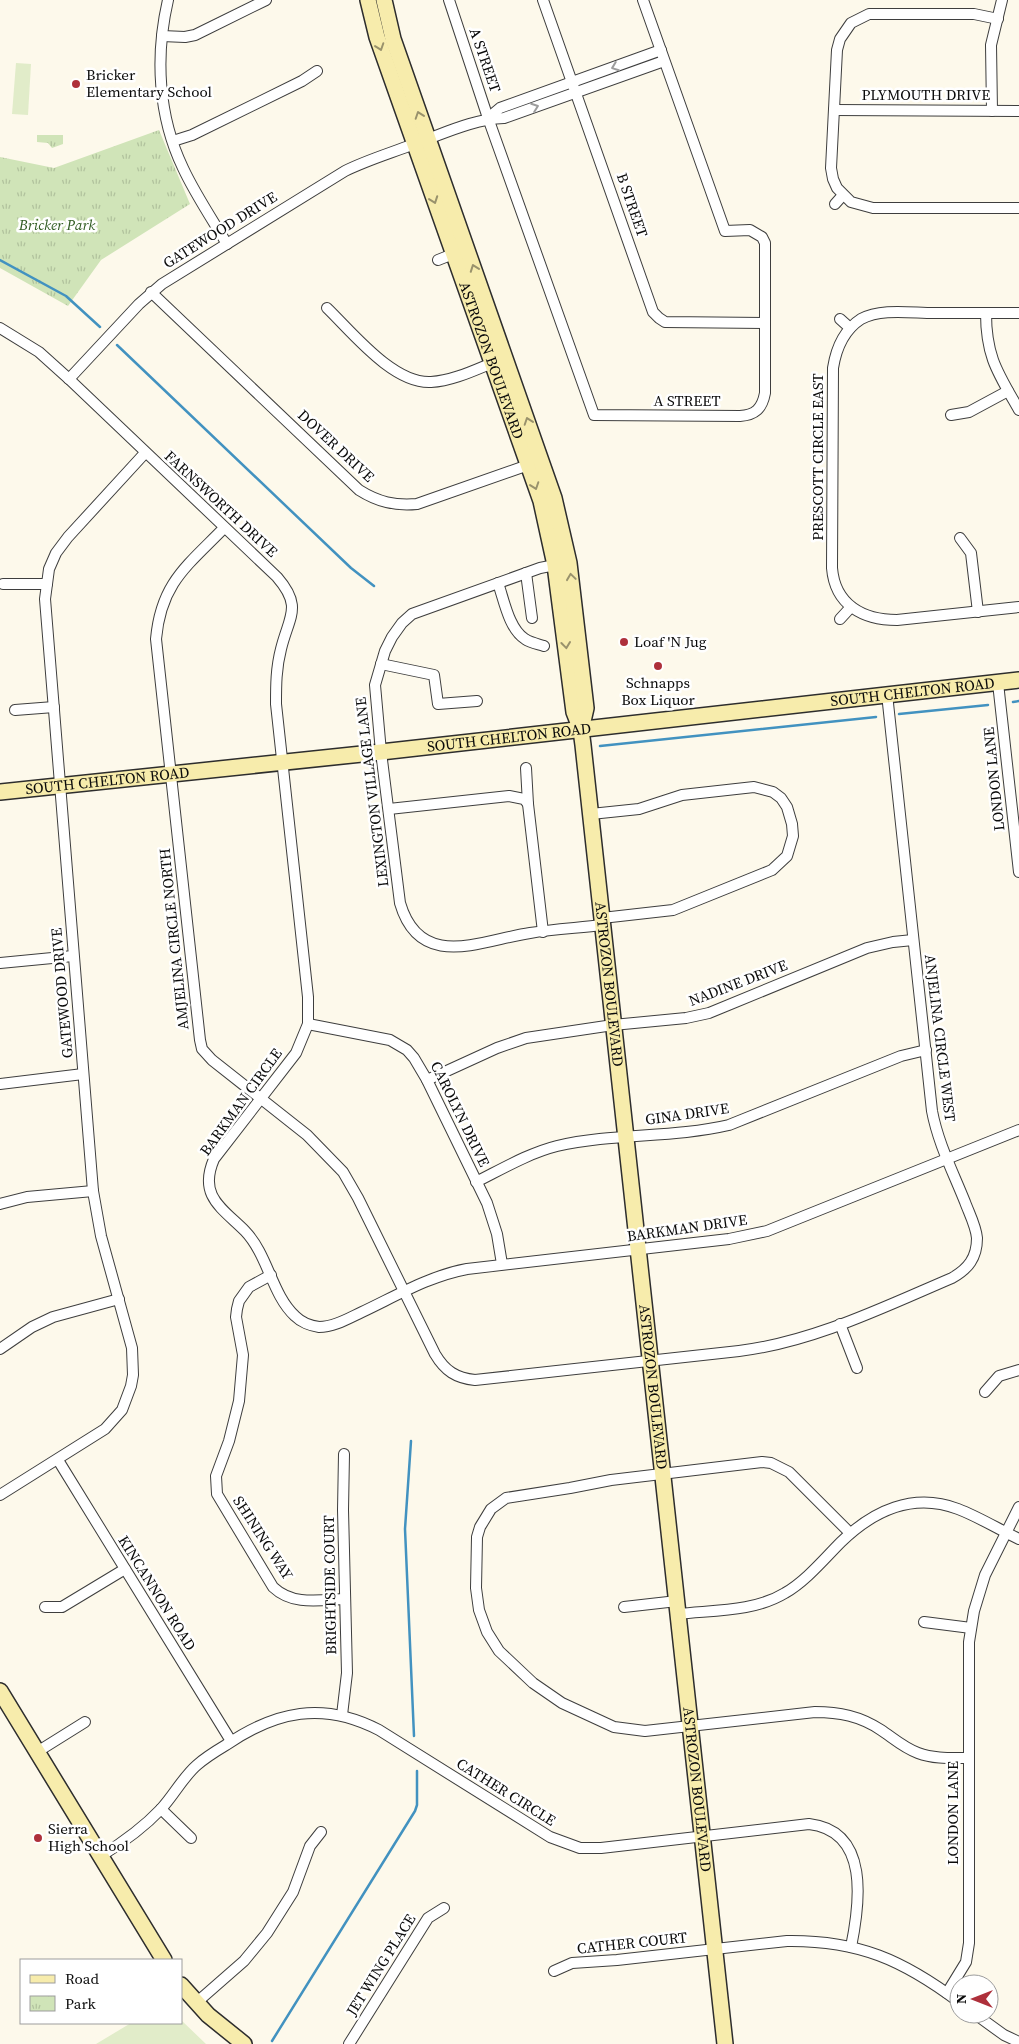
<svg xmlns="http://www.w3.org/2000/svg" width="1019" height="2044" viewBox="0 0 1019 2044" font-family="'Source Serif 4',serif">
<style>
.park{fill:url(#park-tufts)}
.pitch{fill:#e1ecc9}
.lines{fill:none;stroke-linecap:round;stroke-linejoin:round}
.stream{stroke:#4292c0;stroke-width:2.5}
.minor-casing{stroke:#3e3e3e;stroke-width:12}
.secondary-casing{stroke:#2d2d2d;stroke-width:18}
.minor{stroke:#fff;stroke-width:10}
.secondary{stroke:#f7ecac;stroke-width:15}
.oneway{stroke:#99926c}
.oneway2{stroke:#9d9d9d}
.poi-dot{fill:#ae303b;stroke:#fff;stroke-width:2}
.labels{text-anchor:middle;stroke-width:5;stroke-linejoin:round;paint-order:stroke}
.street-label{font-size:15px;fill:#0b0b0b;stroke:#fff}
.poi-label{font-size:15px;fill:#0b0b0b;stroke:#fff;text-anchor:start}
.park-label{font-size:15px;font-style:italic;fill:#305c22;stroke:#fff}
</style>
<defs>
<pattern id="park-tufts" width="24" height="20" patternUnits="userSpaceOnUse" patternTransform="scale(1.25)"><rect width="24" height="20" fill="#d0e4b8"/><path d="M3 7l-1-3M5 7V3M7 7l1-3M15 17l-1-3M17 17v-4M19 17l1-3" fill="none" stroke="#b1c29d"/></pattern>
</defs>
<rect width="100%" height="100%" fill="#fdf9eb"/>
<g class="park">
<polygon points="159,130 190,204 101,260 68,306 0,268 0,157 54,168"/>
<polygon points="37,135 63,135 63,144 52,148 48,143 37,142"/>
</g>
<g class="pitch">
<polygon points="16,63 31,64 28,115 12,114"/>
<polygon points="181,2020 206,2044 96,2044 131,2023 181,2023"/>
</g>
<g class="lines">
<g class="stream">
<polyline points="0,260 66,296 100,327"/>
<polyline points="117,345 351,568 374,586"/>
<polyline points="1013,702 1019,701"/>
<polyline points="899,714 988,705"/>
<polyline points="600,746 876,717"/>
<polyline points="411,1441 405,1529 414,1736"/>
<polyline points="272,2041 415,1811 417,1805 417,1771"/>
</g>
<g class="minor-casing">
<g id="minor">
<path d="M168 0C155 56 158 116 183 168 195 194 212 219 227 244"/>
<path d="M449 0 488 118 594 415 740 416C755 415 762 409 765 393V243L762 237 750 230 725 231 643 0"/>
<polyline points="543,0 653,312 659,318 665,322 765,323"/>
<polyline points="998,19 974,14 869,14 851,23 840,39 837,50 831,168 833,179 837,188 851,202 873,208 1019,208"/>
<polyline points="162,36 185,37 195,35 266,0"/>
<polyline points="834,110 1019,111"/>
<polyline points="992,111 991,45 1002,0"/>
<polyline points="488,118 500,108 661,50"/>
<polyline points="173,141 192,135 302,81 317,71"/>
<polyline points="835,204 843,195"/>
<polyline points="438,260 453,254"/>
<path d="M151 292 359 490C378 502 395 506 417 504L534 463"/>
<path d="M327 308C352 332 393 384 431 382 453 381 477 369 497 361"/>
<path d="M986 313C986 357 998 373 1019 410"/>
<path d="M1019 313C991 313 962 313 934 313 911 313 881 308 861 319 844 330 836 349 833 368L832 568C835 605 863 620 897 620L1019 607"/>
<polyline points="840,319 850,328"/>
<path d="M0 328 39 352 69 379 277 577C303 607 289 616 281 649 276 668 276 686 276 704L308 997V1024L296 1053 214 1159C198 1196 222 1208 245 1231 268 1255 272 1295 295 1316 301 1322 311 1326 319 1327 334 1327 349 1318 362 1312 396 1296 429 1276 467 1269L729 1239 767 1231 1019 1130"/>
<path d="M69 379 139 304 162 284 345 171C367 160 391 153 414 144 443 134 473 119 504 118L664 61"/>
<polyline points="951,415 969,412 1008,391"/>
<path d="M224 528C187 566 161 583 156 639L200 1040 202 1049 212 1060 307 1135 343 1172 358 1198 435 1354C445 1371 456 1378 475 1380L739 1351C813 1342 884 1307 952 1278 968 1269 977 1258 977 1238 976 1226 969 1213 965 1202 953 1172 938 1143 932 1111L887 694"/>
<polyline points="960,538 971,553 978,612"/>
<path d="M555 565 540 568 412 614 402 623 392 637 385 651 375 685 381 752 400 903C420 972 482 940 530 933 554 929 578 928 603 925"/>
<polyline points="526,573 532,618"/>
<path d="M498 583C504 600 509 629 525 639 531 643 538 644 544 646"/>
<polyline points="3,584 47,584"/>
<polyline points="840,619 851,607"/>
<polyline points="381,664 434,675 438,704 477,701"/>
<polyline points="998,683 1019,872"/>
<polyline points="15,710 54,707"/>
<polyline points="526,768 528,804"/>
<polyline points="389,809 509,796 524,799 528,804 543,932"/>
<polyline points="591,814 639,809 682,795 754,787 773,792 781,798 787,807 792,824 793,836 787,856 772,870 673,910 602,918"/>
<polyline points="0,963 73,956"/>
<polyline points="308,1024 390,1040 407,1050 414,1058 427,1080 487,1203 497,1234 502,1264"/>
<polyline points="427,1080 497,1048 526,1038 613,1025 686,1018 709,1013 867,948 893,942 913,940"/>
<polyline points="0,1084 83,1074"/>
<path d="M476 1182C502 1169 529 1153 557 1146 613 1133 673 1138 729 1125L901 1056 926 1050"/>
<polyline points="0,1204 27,1197 93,1191"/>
<path d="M271 1275 249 1287 239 1301 237 1309 236 1317 243 1355 239 1401 229 1441 216 1476 217 1494 273 1587C293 1606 320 1600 345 1599"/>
<polyline points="840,1324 857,1368"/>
<polyline points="0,1349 32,1327 53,1317 119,1299"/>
<polyline points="985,1392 999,1376 1019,1370"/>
<polyline points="58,1460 231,1741"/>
<polyline points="0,1495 105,1429 122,1410 131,1386 133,1375 132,1348 101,1236 93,1191 45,599 49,569 56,553 68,537 145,453"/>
<path d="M850 1533 789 1472 771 1463 762 1462 611 1480 570 1488 506 1498 491 1509 480 1527 477 1537 476 1588 479 1610 487 1632 499 1651 533 1683 562 1703 614 1727 645 1731 815 1712C839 1712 860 1716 881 1730 893 1738 904 1748 918 1753 934 1759 951 1758 968 1758"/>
<polyline points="45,1607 62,1607 125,1569"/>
<polyline points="624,1607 677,1601"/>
<path d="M678 1614C713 1610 754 1612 785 1593 806 1581 824 1559 841 1542 873 1511 913 1492 958 1509 979 1517 998 1529 1019 1539"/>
<polyline points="924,1622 971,1628"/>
<polyline points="342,1715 347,1673 343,1510 344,1454"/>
<polyline points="37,1752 85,1722"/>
<polyline points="161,1809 191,1838"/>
<path d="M101 1856C122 1843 144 1827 161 1809 174 1795 183 1777 197 1765 206 1757 216 1751 226 1745 276 1711 323 1701 379 1730L550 1837 580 1848H601L809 1824C870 1831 860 1903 851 1947"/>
<path d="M554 1971 572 1963 617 1960 787 1941C858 1940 903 1960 959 2002"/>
<polyline points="947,1993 966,1962 969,1943 969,1642 974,1611 985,1575 1019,1507"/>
<polyline points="196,2003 244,1961 267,1933 293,1892 310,1846 321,1832"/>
<polyline points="975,2014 1004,2035 1019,2042"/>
<polyline points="349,2044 428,1918 444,1908"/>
</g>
</g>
<g class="secondary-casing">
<g id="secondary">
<path id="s1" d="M368 0 377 37 541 501 555 565 574 712 581 730 583 745 725 2044"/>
<polyline points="384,0 393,39 554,498 569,563 586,708 581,730"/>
<path id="s2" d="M0 792 381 752 1019 680"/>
<polyline points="0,1691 164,1960"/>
<polyline points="181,1985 208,2015 244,2044"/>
</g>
</g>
<use href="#minor" class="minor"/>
<use href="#secondary" class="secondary"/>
</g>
<defs><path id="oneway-chevron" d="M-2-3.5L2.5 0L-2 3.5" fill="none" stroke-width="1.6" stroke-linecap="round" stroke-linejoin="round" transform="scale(1.25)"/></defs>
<g class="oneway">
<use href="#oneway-chevron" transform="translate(380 47) rotate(71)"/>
<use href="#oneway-chevron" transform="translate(419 115) rotate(-109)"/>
<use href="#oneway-chevron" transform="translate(434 200) rotate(70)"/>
<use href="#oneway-chevron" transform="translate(474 268) rotate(-110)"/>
<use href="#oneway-chevron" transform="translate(528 421) rotate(-109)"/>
<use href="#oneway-chevron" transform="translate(535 486) rotate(71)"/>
<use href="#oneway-chevron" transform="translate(571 577) rotate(-98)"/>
<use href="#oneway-chevron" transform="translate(566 645) rotate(83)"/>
</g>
<g class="oneway2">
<use href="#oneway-chevron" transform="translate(615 67) rotate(159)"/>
<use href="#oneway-chevron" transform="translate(535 107) rotate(-20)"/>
</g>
<g class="poi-dot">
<circle cx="76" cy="84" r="5"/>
<circle cx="624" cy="642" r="5"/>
<circle cx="658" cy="666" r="5"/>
<circle cx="38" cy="1838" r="5"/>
</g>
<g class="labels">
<g class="street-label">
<text transform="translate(485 60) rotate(71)" y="5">A STREET</text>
<text x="926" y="100">PLYMOUTH DRIVE</text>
<text transform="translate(632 205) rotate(71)" y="5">B STREET</text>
<text transform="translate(220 230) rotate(-32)" y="5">GATEWOOD DRIVE</text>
<text dy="5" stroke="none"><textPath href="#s1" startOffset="381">ASTROZON BOULEVARD</textPath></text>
<text x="687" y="406">A STREET</text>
<text transform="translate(336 446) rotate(43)" y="5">DOVER DRIVE</text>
<text transform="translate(818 457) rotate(-90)" y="5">PRESCOTT CIRCLE EAST</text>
<text transform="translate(221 504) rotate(43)" y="5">FARNSWORTH DRIVE</text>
<text dy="5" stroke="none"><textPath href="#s2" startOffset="918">SOUTH CHELTON ROAD</textPath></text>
<text dy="5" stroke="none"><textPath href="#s2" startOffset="512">SOUTH CHELTON ROAD</textPath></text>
<text transform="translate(994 779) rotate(-96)" y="5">LONDON LANE</text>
<text dy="5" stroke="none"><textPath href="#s2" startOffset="108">SOUTH CHELTON ROAD</textPath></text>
<text transform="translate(372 792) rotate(-97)" y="5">LEXINGTON VILLAGE LANE</text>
<text transform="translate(174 939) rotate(-96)" y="5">AMJELINA CIRCLE NORTH</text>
<text transform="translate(738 983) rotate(-21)" y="5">NADINE DRIVE</text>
<text dy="5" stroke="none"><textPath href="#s1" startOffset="1019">ASTROZON BOULEVARD</textPath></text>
<text transform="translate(62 993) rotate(-95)" y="5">GATEWOOD DRIVE</text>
<text transform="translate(940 1038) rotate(83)" y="5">ANJELINA CIRCLE WEST</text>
<text transform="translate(241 1102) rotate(-54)" y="5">BARKMAN CIRCLE</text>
<text transform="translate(460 1114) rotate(64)" y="5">CAROLYN DRIVE</text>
<text transform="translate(687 1114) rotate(-8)" y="5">GINA DRIVE</text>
<text transform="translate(687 1228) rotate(-8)" y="5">BARKMAN DRIVE</text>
<text dy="5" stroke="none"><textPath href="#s1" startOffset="1424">ASTROZON BOULEVARD</textPath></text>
<text transform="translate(263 1538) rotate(57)" y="5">SHINING WAY</text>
<text transform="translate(330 1585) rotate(-91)" y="5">BRIGHTSIDE COURT</text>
<text transform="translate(157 1593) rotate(58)" y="5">KINCANNON ROAD</text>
<text dy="5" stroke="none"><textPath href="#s1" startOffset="1829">ASTROZON BOULEVARD</textPath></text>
<text transform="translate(506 1792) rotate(32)" y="5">CATHER CIRCLE</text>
<text transform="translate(953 1813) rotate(-90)" y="5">LONDON LANE</text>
<text transform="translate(632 1943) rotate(-6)" y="5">CATHER COURT</text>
<text transform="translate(381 1965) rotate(-58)" y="5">JET WING PLACE</text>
</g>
<g class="poi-label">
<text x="86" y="80">Bricker<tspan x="86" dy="17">Elementary School</tspan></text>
<text x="634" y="647">Loaf 'N Jug</text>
<text x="658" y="688" text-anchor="middle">Schnapps<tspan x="658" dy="17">Box Liquor</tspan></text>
<text x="48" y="1834">Sierra<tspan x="48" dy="17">High School</tspan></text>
</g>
<g class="park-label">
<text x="57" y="230">Bricker Park</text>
</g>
</g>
<rect x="20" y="1959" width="162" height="65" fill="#ffffff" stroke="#9d9d9d"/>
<rect x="30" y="1975" width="25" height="8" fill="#f7ecac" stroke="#9d9d9d"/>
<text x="65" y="1984" font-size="15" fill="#0b0b0b">Road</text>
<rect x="30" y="1996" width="25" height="15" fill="url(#park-tufts)" stroke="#9d9d9d"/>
<text x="65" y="2009" font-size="15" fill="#0b0b0b">Park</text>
<g transform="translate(974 1999) rotate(270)"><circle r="24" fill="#ffffff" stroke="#9d9d9d"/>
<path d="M0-4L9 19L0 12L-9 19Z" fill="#ae303b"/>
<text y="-8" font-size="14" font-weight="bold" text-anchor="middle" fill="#0b0b0b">N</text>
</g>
</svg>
